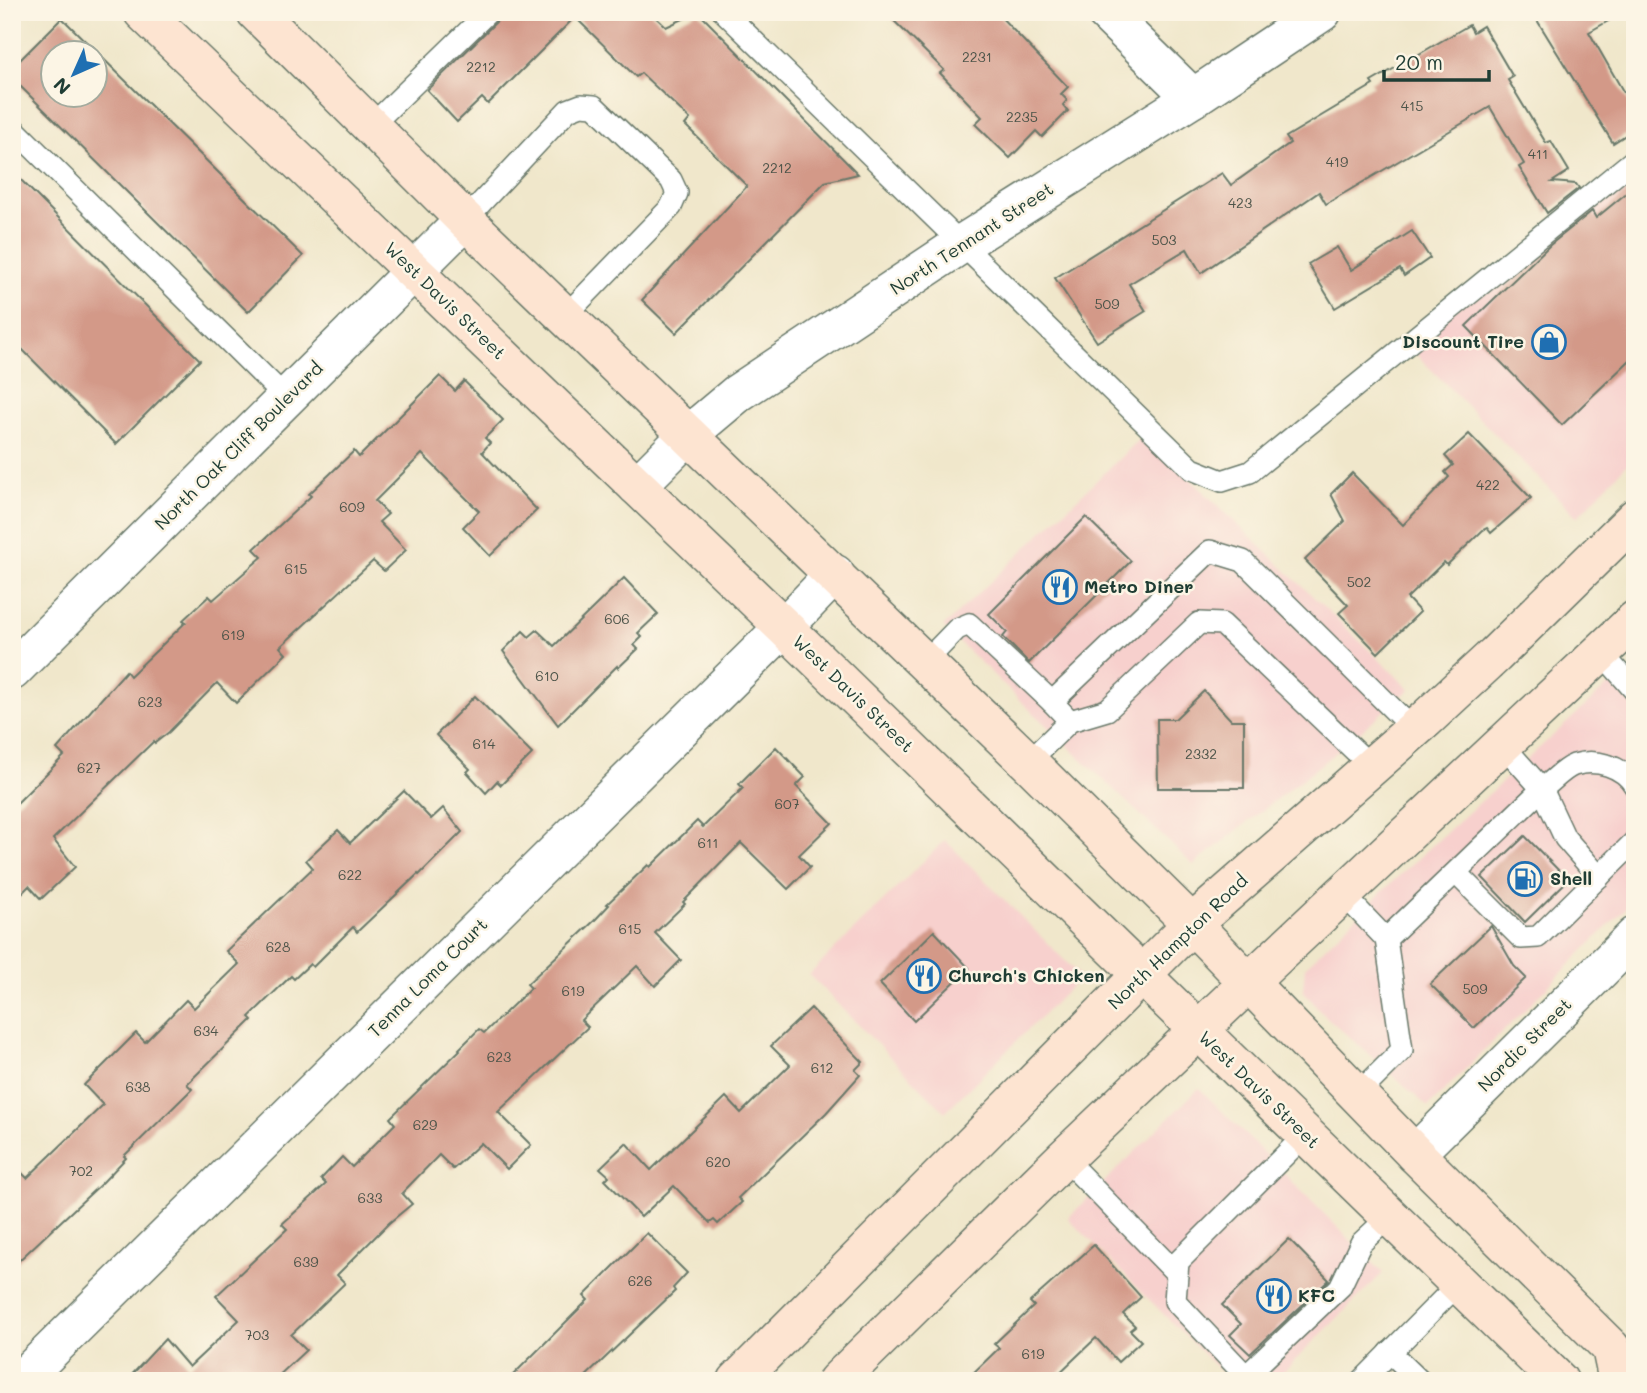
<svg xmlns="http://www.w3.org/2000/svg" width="1647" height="1393" viewBox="0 0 1647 1393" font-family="Mali,sans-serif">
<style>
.built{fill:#f7d0cd}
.building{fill:#d39988;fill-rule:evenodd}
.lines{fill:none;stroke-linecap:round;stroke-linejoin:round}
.lane-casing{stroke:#687869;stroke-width:24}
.street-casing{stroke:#687869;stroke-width:41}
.secondary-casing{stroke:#687869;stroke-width:41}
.lane{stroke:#fff;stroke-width:21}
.street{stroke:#fff;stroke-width:38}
.secondary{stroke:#fde4d1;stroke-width:38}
.labels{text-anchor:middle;stroke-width:5;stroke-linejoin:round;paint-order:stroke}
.number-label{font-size:14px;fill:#4c5449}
.street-label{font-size:18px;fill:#1f3d34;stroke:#fcf5e5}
.poi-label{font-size:18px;font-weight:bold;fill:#1f3d34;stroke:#fcf5e5;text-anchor:start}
</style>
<rect width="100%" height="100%" fill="#fcf5e5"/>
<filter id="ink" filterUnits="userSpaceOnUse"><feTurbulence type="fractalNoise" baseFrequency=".0143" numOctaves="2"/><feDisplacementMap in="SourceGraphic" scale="14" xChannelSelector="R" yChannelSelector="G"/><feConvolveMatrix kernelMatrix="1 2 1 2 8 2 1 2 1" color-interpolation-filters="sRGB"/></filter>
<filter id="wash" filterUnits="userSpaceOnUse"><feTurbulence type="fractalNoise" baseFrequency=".00686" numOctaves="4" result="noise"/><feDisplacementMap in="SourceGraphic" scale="28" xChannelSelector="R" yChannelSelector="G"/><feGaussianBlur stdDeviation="1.57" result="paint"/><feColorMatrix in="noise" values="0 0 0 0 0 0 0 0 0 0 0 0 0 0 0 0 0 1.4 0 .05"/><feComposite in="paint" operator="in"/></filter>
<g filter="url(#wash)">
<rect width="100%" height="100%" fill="#f0e7cb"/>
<g class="built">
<polygon points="1635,169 1635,456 1577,517 1406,344"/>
<polygon points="1144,435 1410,689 1329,758 1193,865 943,627"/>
<polygon points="1635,666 1635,899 1428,1107 1320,1011 1303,990 1305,967 1390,884 1604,689"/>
<polygon points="945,840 1081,977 945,1112 809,975"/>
<polygon points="1199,1088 1383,1273 1274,1381 1230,1381 1068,1218"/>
</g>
<g id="blocks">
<g class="building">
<polygon points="501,12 650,12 666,27 698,12 858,174 825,182 676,333 642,300 747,186 685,125 690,119 641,73 636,77 575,17 488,104 482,98 457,122 427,90 497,21"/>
<polygon points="885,12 996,12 1068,87 1061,94 1067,100 1063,105 1068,111 1042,137 1036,131 1010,158 975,124 982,117 940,73 944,70"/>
<polygon points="1532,12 1624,12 1589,32 1635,112 1635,129 1613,143"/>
<path d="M62 18 303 256 248 312 12 78V68ZM52 52H94V94H52Z"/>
<polygon points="1469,25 1473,32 1483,26 1513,77 1508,80 1546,143 1551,141 1569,171 1552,182 1576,184 1579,188 1547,213 1519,167 1524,164 1490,107 1326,204 1319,192 1201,273 1187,249 1129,284 1146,311 1097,342 1055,278 1222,173 1231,185 1290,143 1286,137 1373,85 1371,82"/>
<polygon points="12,171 200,360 116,444 12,339"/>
<polygon points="1635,186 1635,296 1630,360 1562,425 1466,326 1550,245 1592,211 1596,218"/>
<polygon points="1412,231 1430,258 1404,276 1400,269 1335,308 1308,264 1337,247 1351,270"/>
<polygon points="440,376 455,391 464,381 503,420 485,438 490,443 482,452 537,510 490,556 463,527 479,511 422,454 375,501 388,514 379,522 406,550 384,571 373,561 280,647 286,654 236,703 217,683 169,732 155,743 154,741 53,839 75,867 41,899 29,886 12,903 12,808 64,756 57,749 126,671 130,676 186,622 183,620 209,596 213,600 262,557 254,549 311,496 309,494 354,451 359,457"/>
<polygon points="1469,434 1531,498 1491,533 1487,528 1483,530 1447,565 1444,562 1407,598 1420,612 1378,653 1339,613 1348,605 1305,560 1345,521 1331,494 1352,473 1403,525 1449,477 1445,472 1453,465 1445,456"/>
<polygon points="1086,517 1131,561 1029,663 1003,637 1007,632 989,614"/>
<polygon points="624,578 658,614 638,633 642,637 634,645 638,649 618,668 617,666 558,725 503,651 523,631 529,637 537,630 554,646"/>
<polygon points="1204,691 1231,720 1244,720 1244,788 1158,788 1157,719 1175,719"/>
<polygon points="475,696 532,754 501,785 497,781 486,793 467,772 470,769 436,735"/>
<polygon points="776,747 805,777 796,786 832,823 799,855 810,867 788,889 741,843 683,902 685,904 655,933 681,960 655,986 637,966 581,1020 588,1027 498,1112 531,1145 507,1169 481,1143 453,1169 439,1155 402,1193 412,1204 389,1223 337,1275 345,1283 291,1335 306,1350 273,1381 126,1381 165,1339 189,1367 239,1320 216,1296 287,1229 282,1224 326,1184 321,1179 342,1157 352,1167 395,1124 390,1118 460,1050 459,1049 479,1029 484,1033 531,988 527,984 594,921 609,905 607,904 648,865 650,867 697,821 703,827 743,788 739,784"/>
<polygon points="404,791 431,819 443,808 462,832 419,875 418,874 357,932 353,927 313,967 310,964 294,979 291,976 249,1017 252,1020 187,1084 192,1089 124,1156 126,1158 103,1182 12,1267 12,1163 27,1178 103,1105 84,1085 136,1033 145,1042 186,1000 194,1008 239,964 226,951 313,868 306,860 338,830 350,843"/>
<polygon points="1525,836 1568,880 1525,922 1482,877"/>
<polygon points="1491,926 1514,966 1526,978 1474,1028 1430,984"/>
<polygon points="934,931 969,968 914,1021 880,984"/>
<polygon points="811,1008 863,1062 855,1070 860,1075 826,1113 738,1198 742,1202 718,1224 714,1220 710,1223 674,1186 641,1217 605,1180 609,1176 600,1168 626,1143 651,1170 726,1097 741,1113 790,1065 771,1046"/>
<polygon points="647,1233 687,1273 673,1288 675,1291 581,1381 507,1381 588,1300 584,1296"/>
<polygon points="1289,1239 1329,1280 1250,1354 1230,1335 1241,1324 1222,1305"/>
<polygon points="1094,1245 1141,1297 1123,1314 1135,1326 1130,1330 1141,1341 1118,1362 1096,1338 1051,1381 965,1381 999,1348 994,1344 1034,1306 1030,1302"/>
</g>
</g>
</g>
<g filter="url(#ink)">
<use href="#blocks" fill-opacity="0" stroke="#687869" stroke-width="2"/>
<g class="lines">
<g class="lane-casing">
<g id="lane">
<polyline points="724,12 1192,469 1222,481 1250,472 1635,159"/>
<polyline points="371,126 488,12"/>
<polyline points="12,127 287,399"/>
<polyline points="465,220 568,110 581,105 594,106 671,180 677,193 671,207 566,315"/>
<polyline points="1600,651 1635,691"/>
<polyline points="925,662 957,629 969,624 1052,702"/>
<polyline points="1070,721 1052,702 1210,551 1243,561 1414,730"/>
<polyline points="1028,762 1070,721 1107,710 1199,623 1222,624 1372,767"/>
<polyline points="1456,873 1521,938 1538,937 1635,841"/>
<path d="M1599 877 1565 838 1542 789C1552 782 1563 769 1574 765 1596 758 1623 766 1635 786"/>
<polyline points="1343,894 1386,939 1542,789 1502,744"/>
<polyline points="1357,1095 1402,1050 1386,939"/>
<polyline points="1305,1135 1178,1262 1175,1301 1246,1376 1340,1287 1361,1243 1391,1215"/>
<polyline points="1064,1158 1177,1274"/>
<polyline points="1390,1352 1420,1381"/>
<polyline points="1362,1381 1460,1282"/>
</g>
</g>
<g class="street-casing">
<g id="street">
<polyline points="1105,12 1193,98"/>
<polyline points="637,486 688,435 738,393 960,245 1193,98 1322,12"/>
<polyline points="12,671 465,220"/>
<polyline points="1415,1154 1635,936"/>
<polyline points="20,1381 784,627 835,574"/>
</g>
</g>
<g class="secondary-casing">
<g id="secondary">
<polyline points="143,12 784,627 1559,1381"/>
<polyline points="256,12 465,220 1028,762 1192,924 1415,1154 1611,1348 1618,1381"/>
<polyline points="737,1381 1192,924 1426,719 1495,655 1635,518"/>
<polyline points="837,1381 1064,1158 1248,983 1635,620"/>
</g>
</g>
<use href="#lane" class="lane"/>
<use href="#street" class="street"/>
<use href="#secondary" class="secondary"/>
</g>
</g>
<defs>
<g id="shop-ring" transform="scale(1.75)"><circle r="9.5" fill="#fcf5e5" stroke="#1f6fb2" stroke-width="1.5"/><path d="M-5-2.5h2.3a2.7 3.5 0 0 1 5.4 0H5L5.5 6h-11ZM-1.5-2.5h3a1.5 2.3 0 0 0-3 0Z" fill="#1f6fb2"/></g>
<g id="restaurant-ring" transform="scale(1.75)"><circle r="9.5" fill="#fcf5e5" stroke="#1f6fb2" stroke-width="1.5"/><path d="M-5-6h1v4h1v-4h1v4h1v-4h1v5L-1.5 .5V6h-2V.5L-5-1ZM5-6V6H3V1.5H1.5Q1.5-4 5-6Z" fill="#1f6fb2"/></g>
<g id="fuel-ring" transform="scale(1.75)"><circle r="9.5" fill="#fcf5e5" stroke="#1f6fb2" stroke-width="1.5"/><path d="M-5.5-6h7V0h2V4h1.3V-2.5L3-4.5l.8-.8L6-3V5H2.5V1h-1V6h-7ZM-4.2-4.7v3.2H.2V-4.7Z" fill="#1f6fb2"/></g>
</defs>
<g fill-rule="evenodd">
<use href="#shop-ring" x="1549" y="342"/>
<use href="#restaurant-ring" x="1060" y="587"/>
<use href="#fuel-ring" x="1525" y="879"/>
<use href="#restaurant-ring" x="924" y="976"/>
<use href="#restaurant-ring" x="1274" y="1296"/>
</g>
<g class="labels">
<g class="number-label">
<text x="977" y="62">2231</text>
<text x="481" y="72">2212</text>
<text x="1412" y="111">415</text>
<text x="1022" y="122">2235</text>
<text x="1538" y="159">411</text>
<text x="1337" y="167">419</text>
<text x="777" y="173">2212</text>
<text x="1240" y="208">423</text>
<text x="1164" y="245">503</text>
<text x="1107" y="309">509</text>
<text x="1488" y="490">422</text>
<text x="352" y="512">609</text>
<text x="296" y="574">615</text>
<text x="1359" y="587">502</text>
<text x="617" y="624">606</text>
<text x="233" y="640">619</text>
<text x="547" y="681">610</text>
<text x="150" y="707">623</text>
<text x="484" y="749">614</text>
<text x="1201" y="759">2332</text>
<text x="89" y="773">627</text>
<text x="787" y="809">607</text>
<text x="708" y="848">611</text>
<text x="350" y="880">622</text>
<text x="630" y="934">615</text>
<text x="278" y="952">628</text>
<text x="1475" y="994">509</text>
<text x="573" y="996">619</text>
<text x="206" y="1036">634</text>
<text x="499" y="1062">623</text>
<text x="822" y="1073">612</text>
<text x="138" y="1092">638</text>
<text x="425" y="1130">629</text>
<text x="718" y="1167">620</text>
<text x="81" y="1176">702</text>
<text x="370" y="1203">633</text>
<text x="306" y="1267">639</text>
<text x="640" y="1286">626</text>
<text x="257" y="1340">703</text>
<text x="1033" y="1359">619</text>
</g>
<g class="street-label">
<text transform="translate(972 239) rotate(-33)" y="6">North Tennant Street</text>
<text transform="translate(445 301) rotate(44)" y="6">West Davis Street</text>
<text transform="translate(239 446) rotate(-45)" y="6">North Oak Cliff Boulevard</text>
<text transform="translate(853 694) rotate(44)" y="6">West Davis Street</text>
<text transform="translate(1178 942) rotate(-44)" y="6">North Hampton Road</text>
<text transform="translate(428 978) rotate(-45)" y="6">Tenna Loma Court</text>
<text transform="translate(1525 1045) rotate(-45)" y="6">Nordic Street</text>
<text transform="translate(1259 1090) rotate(44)" y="6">West Davis Street</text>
</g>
<g class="poi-label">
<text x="1524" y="348" text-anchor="end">Discount Tire</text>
<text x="1084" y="593">Metro Diner</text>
<text x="1550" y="885">Shell</text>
<text x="948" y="982">Church's Chicken</text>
<text x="1298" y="1302">KFC</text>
</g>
</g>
<rect width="1647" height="1393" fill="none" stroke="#fcf5e5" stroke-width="42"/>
<g transform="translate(74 74) rotate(225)"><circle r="33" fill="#fcf5e5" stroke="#a4ab9e" stroke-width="2"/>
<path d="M0-5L12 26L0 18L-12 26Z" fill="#1f6fb2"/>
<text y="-10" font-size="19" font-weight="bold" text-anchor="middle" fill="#1f3d34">N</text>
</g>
<path d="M1384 70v10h105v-10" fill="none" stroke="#1f3d34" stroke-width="3.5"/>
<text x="1395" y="70" font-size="21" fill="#1f3d34" stroke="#fcf5e5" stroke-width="5" paint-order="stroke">20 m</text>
</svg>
